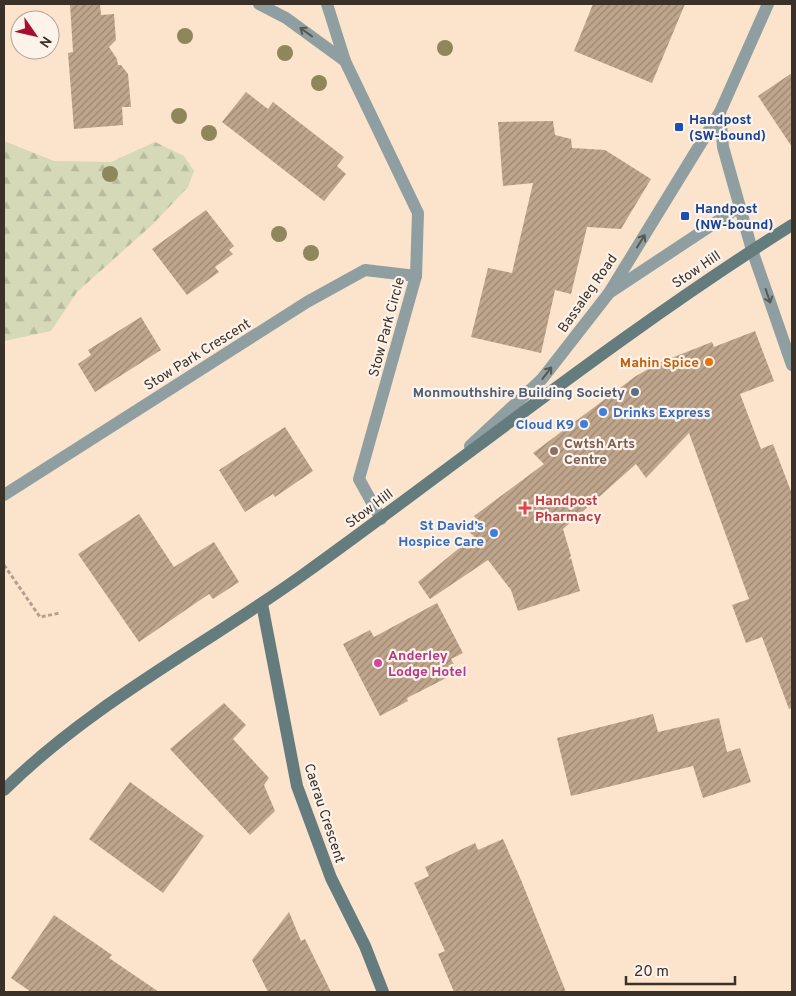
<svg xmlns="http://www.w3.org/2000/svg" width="796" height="996" viewBox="0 0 796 996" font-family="Overpass,sans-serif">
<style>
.forest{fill:url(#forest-firs)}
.building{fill:url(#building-hatch)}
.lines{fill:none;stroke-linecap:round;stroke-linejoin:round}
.path{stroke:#b3a08f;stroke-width:3;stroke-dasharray:4 2.5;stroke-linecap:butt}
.service{stroke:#8f9fa1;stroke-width:12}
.minor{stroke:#8f9fa1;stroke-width:12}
.tertiary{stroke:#8f9fa1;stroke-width:12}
.secondary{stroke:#647c7e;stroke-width:12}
.tree{fill:#8f865c}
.oneway{stroke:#585852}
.transit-dot{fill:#1a4fb4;stroke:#fdf3ea;stroke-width:2}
.food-dot{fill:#e8710a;stroke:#fdf3ea;stroke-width:2}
.service-dot{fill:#5c6f8a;stroke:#fdf3ea;stroke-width:2}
.shop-dot{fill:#3f7fe0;stroke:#fdf3ea;stroke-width:2}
.education-dot{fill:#8d6e63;stroke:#fdf3ea;stroke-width:2}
.health-dot{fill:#e0444e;stroke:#fdf3ea;stroke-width:2}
.hotel-dot{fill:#d1479c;stroke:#fdf3ea;stroke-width:2}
.labels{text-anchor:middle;stroke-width:4.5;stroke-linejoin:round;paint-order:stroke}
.transit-label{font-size:14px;font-weight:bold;fill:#164399;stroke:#fdf3ea;text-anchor:start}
.street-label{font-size:14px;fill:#3a3128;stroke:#fdf3ea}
.food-label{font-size:14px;font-weight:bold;fill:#c56008;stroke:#fdf3ea;text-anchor:end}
.service-label{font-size:14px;font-weight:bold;fill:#4e5e75;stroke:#fdf3ea;text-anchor:end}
.shop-label{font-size:14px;font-weight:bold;fill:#366cbe;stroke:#fdf3ea;text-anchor:end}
.education-label{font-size:14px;font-weight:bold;fill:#785e54;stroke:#fdf3ea;text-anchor:start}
.health-label{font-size:14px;font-weight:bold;fill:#be3a42;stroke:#fdf3ea;text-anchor:start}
.hotel-label{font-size:14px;font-weight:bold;fill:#b23c85;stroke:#fdf3ea;text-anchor:start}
</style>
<defs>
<pattern id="forest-firs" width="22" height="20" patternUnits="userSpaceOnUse" patternTransform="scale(1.25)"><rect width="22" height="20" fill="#d5d9b8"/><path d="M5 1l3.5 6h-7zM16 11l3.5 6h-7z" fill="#b8bb9e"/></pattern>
<pattern id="building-hatch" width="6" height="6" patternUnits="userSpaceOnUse" patternTransform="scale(1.25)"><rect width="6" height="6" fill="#bfa58c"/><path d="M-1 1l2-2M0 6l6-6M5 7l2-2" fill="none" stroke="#9c8772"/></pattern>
</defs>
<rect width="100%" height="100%" fill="#fbe3cc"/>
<polygon class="forest" points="4,141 54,161 111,162 155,142 184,156 194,171 188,187 153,224 77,292 51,331 4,341"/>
<g class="building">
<polygon points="70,4 100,4 101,15 114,14 116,40 109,47 117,59 118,65 121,65 128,74 131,107 122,107 123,125 74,129 68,53 73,52"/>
<polygon points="593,4 685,4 652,83 574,51"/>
<polygon points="792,73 792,147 758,96"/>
<polygon points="246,92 268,109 273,102 344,157 337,166 346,174 324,201 222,122"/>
<polygon points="553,121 555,135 571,139 572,148 605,150 651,179 621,229 587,227 571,294 555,290 541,353 471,337 488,268 512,273 533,183 503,186 498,122"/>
<polygon points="206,210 234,246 229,250 233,254 215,267 219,272 187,295 152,249"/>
<polygon points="141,317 161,350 95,392 78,364 91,355 88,350"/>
<polygon points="755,331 774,381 740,394 761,449 773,444 792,494 792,708 789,709 762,637 746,643 732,605 749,599 689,433 646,478 636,464 563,529 571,556 568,560 571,558 580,591 518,611 511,590 488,560 430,599 418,582 474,536 468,531 479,522 474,516 544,464 533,453 636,376 661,362 712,342 714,347"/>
<polygon points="285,427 313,471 275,497 273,494 245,512 219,470"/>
<polygon points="139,514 174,567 214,542 239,582 213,599 209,594 139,642 78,554"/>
<polygon points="437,603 463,653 451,659 458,672 407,698 408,701 380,716 343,644 370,630 374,637"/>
<polygon points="224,703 246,725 233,739 269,778 264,785 275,811 250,835 170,749"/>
<polygon points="653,714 658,732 719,718 727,752 740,748 751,782 703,798 693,766 571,796 557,738"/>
<polygon points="130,782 204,836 163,893 89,839"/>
<polygon points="503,839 521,880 566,992 454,992 438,954 445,951 414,883 429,876 425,867 475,843 478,850"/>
<polygon points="289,912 301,941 305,939 331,992 268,992 252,960"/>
<polygon points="54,915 112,955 109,958 159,992 31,992 11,978"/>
</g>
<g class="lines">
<polyline class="path" points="4,565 40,617 60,613"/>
<polyline class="service" points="609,293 739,207"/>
<g class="minor">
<polyline points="259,4 286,18 345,61"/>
<polyline points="327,4 345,61 418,213 416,276 359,479 381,519"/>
<polyline points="752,250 792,365"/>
<polyline points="4,495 307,302 365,270 416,276"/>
</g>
<g class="tertiary">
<polyline points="720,112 723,147 752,250"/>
<polyline points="470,446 542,379 609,293 720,112 768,4"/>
</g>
<g class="secondary">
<polyline points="262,604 297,786 331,878 365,946 383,992"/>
<path d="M4 790C92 703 204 646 304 574 467 457 623 331 792 225"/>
</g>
</g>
<g class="tree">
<circle cx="185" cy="36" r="8"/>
<circle cx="445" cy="48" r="8"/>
<circle cx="285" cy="53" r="8"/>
<circle cx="319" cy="83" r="8"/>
<circle cx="179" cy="116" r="8"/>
<circle cx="209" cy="133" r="8"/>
<circle cx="110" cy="174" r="8"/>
<circle cx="279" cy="234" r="8"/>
<circle cx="311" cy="253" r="8"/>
</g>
<defs><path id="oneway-shaft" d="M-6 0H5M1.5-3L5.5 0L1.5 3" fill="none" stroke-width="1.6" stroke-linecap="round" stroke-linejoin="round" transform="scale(1.25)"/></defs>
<g class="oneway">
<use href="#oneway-shaft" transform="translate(306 32) rotate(-144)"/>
<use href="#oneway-shaft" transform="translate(641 241) rotate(-58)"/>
<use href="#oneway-shaft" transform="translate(768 296) rotate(71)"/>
<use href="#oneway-shaft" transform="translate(547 373) rotate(-52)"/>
</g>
<g class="transit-dot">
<rect x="674" y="122" width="10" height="10" rx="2.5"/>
<rect x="680" y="211" width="10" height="10" rx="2.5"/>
</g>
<circle class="food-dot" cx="709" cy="362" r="5"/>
<circle class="service-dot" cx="635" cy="392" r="5"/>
<g class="shop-dot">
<circle cx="603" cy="412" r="5"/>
<circle cx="584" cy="424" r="5"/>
<circle cx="494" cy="533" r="5"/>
</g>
<circle class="education-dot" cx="554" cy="451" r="5"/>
<path class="health-dot" d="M522.5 500.5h5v5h5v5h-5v5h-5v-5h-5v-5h5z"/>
<circle class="hotel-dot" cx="378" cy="663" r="5"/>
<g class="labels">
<g class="transit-label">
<text x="689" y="124">Handpost<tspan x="689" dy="16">(SW-bound)</tspan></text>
<text x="695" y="213">Handpost<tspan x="695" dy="16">(NW-bound)</tspan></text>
</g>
<g class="street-label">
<text transform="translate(696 269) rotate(-34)" y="5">Stow Hill</text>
<text transform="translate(587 293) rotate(-55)" y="5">Bassaleg Road</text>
<text transform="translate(386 327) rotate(-75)" y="5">Stow Park Circle</text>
<text transform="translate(197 354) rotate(-32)" y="5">Stow Park Crescent</text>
<text transform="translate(369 508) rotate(-37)" y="5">Stow Hill</text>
<text transform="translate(325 813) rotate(72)" y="5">Caerau Crescent</text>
</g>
<g class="food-label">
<text x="699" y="367">Mahin Spice</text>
</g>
<g class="service-label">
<text x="625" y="397">Monmouthshire Building Society</text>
</g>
<g class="shop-label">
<text x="613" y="417" text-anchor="start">Drinks Express</text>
<text x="574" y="429">Cloud K9</text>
<text x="484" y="530">St David’s<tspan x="484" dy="16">Hospice Care</tspan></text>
</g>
<g class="education-label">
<text x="564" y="448">Cwtsh Arts<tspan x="564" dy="16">Centre</tspan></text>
</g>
<g class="health-label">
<text x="535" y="505">Handpost<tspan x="535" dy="16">Pharmacy</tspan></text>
</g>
<g class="hotel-label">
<text x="388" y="660">Anderley<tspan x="388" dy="16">Lodge Hotel</tspan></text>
</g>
</g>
<rect width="796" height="996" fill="none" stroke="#3a3128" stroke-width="10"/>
<g transform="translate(35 35) rotate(124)"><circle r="24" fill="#fdf3ea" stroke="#afa59c"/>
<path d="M0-4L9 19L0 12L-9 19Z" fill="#a60d2e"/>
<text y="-8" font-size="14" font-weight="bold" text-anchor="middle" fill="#3a3128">N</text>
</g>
<path d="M626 976v8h109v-8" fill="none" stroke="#3a3128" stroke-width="2.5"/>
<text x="634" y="976" font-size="15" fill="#3a3128" stroke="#fdf3ea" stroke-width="4" paint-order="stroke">20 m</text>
</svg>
